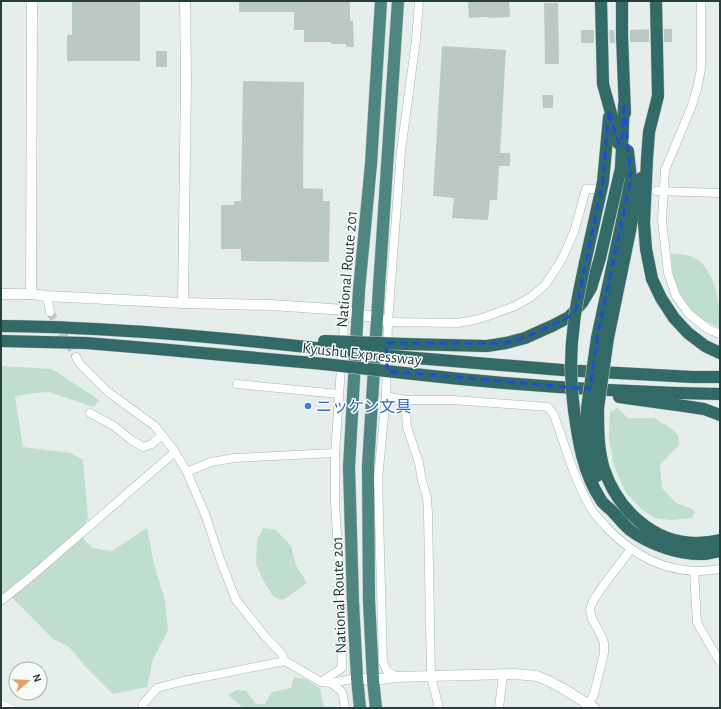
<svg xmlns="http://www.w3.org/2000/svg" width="721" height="709" viewBox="0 0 721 709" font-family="'Alegreya Sans','Noto Sans JP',sans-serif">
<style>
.green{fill:#c0decd}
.building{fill:#bbc9c5}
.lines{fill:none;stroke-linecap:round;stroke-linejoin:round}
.minor-tunnel{stroke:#bfcbc9;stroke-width:8;stroke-dasharray:8 4;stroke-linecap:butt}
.minor-casing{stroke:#a8b6b4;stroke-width:9}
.tertiary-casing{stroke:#a8b6b4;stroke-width:11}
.trunk-casing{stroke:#c2c9c8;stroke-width:13}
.motorway-casing{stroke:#c2c9c8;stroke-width:13}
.minor{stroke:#fff;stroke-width:8}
.tertiary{stroke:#fff;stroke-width:10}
.trunk{stroke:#508682;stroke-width:12}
.motorway{stroke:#336a67;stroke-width:12}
.motorway-bridge-casing{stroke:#c2c9c8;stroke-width:13;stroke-linecap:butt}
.motorway-bridge{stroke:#336a67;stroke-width:12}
.marked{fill:none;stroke:#1d4ed8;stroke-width:3;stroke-dasharray:8 5;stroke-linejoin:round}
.shop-dot{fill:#3f7fe0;stroke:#f6faf9;stroke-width:1.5}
.labels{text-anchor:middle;stroke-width:3;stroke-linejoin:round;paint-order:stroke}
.street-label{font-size:16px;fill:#253f3c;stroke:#f6faf9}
.shop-label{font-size:16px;fill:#366cbe;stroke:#f6faf9;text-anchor:start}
</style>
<rect width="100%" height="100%" fill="#e6eeec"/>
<g class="green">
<path d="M671 254C679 254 688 254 695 258 710 266 717 290 719 306 720 313 720 321 720 328L705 321 692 311 679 292 672 271Z"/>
<polygon points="1,366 52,369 99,400 94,407 49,392 35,393 15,396 23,447 71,453 83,460 88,518 79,534 92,548 112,551 147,528 154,564 165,600 168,630 153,659 147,687 113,694 86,667 69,647 53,639 7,592 1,596"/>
<polygon points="617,408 628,418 654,418 672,429 678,435 679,445 660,465 662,488 676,503 695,510 692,518 671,520 655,518 641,509 626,493 614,466 609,437 610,412"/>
<polygon points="263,528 276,530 291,546 296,565 307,583 283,600 273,596 263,580 256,564 257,540"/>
<polygon points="294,677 306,679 320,689 324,708 243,708 228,695 236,690 246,691 256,704 265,704 272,692 291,688"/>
</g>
<g class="building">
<polygon points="72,1 140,1 140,61 67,61 67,35 72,35"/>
<polygon points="239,1 350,1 350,21 353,21 354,47 346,47 346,44 331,44 331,42 304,42 304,30 294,30 294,12 239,12"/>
<polygon points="468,1 509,1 510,17 488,18 488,17 469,18"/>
<polygon points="544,3 558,3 559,64 545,64"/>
<polygon points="649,29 649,42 630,42 630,30"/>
<rect x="664" y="29" width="8" height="13"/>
<rect x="581" y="30" width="13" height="13"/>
<polygon points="609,30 614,30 615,43 610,43"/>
<polygon points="442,46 506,50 500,153 510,153 510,166 499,166 497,200 490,200 488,220 452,218 454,198 433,196"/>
<rect x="156" y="51" width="11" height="16"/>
<polygon points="243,81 304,82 303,188 323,189 323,201 330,201 329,262 241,261 241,249 221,249 221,205 234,205 234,201 241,201"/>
<polygon points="542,95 553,95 553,108 543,108"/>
</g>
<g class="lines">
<polyline class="minor-tunnel" points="50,312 76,357"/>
<g class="minor-casing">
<g id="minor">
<polyline points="701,1 701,69 697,89 691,108 665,170 662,220 668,273 676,296 689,314 708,329 720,334"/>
<polyline points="656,191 720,193"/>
<polyline points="47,296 50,312"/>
<polyline points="388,322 457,323 475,320 488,316 515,306 531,297 545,285 561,261 574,232 586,189 594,189"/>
<polyline points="76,357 80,364 108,392 155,426 175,452 187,472 205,514 220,559 236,600 264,635 282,654 285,661 321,682 331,683 357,678"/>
<polyline points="237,384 339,394"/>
<path d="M386 396 405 400H453L548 407 554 415C565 446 574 478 590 507 594 514 601 521 607 528 638 560 675 577 720 569"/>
<polyline points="405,400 407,427 419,463 422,481 427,497 428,513 431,676 439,708"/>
<polyline points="90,413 114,426 130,439 143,447 152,444 162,435"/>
<polyline points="187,472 211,462 234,458 335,453"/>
<polyline points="694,571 697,622 700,628 720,662"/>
<polyline points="1,601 33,575 175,452"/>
<polyline points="397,677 387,671 383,662 378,479 386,396 388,322 401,151 416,40 419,1"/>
<polyline points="321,682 342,668 341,600 335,503 335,453 345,310"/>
<polyline points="331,683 341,691 343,695 345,708"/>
<polyline points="1,704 10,708"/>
<polyline points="588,705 594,694 604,653 604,643 600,633 592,619 590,610 593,601 603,586 631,549"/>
<polyline points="142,708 143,704 157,688 184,681 285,661"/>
<polyline points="499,708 503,674"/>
</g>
</g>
<g class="tertiary-casing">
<g id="tertiary">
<polyline points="1,294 31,294 47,296 183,303 272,305 345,310 358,315 377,317 388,322"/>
<polyline points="31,294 32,1"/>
<polyline points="183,303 186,79 185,1"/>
<polyline points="357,678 373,680 397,677 431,676 515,674 537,676 549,681 567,691 594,708"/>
</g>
</g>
<g class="trunk-casing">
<g id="trunk">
<polyline points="360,708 357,678 353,602 349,467 359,290 371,164 381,1"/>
<polyline points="376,708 373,680 369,600 368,466 379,287 398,1"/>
</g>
</g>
<g class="motorway-casing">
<g id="motorway">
<polyline points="601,1 603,84 617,135 618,143"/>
<polyline points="622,1 622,36 625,113"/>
<polyline points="656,1 658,96 649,132 647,159 644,223 646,249 652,279 661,298 674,318 688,333 705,346 720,353"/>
<polyline points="585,263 603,182 609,117"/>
<path d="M1 326C109 327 217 337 325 349"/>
<polyline points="597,338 631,179 628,151"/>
<polyline points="608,338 630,231 637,191 641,178"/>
<polyline points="1,341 86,343 158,349 324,364"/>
<polyline points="405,344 487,346 506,343 525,338 554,325 569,317 582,303 591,288 600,258 621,168 624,105"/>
<polyline points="404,357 562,370 693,377 720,377"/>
<path d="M404 373C509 385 614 392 720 394"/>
<polyline points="619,397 684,406 704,409 720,415"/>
<polyline points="587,408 587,435 597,476"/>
<path d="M598 408C598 428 598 450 604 469 617 508 652 543 696 543 704 543 712 542 720 540"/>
<path d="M574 410C578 440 583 473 601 500 603 504 608 507 611 510 618 517 623 524 630 530 650 545 680 555 705 554 710 553 715 552 720 551"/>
</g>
</g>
<use href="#minor" class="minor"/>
<use href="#tertiary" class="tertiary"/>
<use href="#trunk" class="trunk"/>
<use href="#motorway" class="motorway"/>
<g class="motorway-bridge-casing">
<g id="motorway-bridge">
<polyline points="324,341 405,344"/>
<polyline points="325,349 404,357"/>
<polyline points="324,364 404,373"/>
<polyline points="587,408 597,338"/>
<polyline points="598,408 608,338"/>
<path d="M574 410C570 381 570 352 574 323 576 303 581 283 585 263"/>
</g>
</g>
<use href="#motorway-bridge" class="motorway-bridge"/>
</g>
<path class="marked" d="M624 105 631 179 597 338 590 389 387 371V343H506L525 338 569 317 576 309 603 182 609 110 619 144 622 143Z"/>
<circle class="shop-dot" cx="308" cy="406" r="4"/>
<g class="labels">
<g class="street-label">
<text transform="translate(346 269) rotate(-85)" y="6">National Route 201</text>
<text transform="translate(362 353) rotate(6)" y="6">Kyushu Expressway</text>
<text transform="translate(338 595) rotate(-92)" y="6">National Route 201</text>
</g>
<g class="shop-label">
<text x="316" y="412">ニッケン文具</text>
</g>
</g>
<rect width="721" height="709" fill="none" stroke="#253f3c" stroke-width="4"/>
<g transform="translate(28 681) rotate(71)"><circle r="19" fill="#f6faf9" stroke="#a2afad"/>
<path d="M0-3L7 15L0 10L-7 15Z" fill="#eb9c67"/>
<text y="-6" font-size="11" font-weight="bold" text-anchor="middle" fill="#253f3c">N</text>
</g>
</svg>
